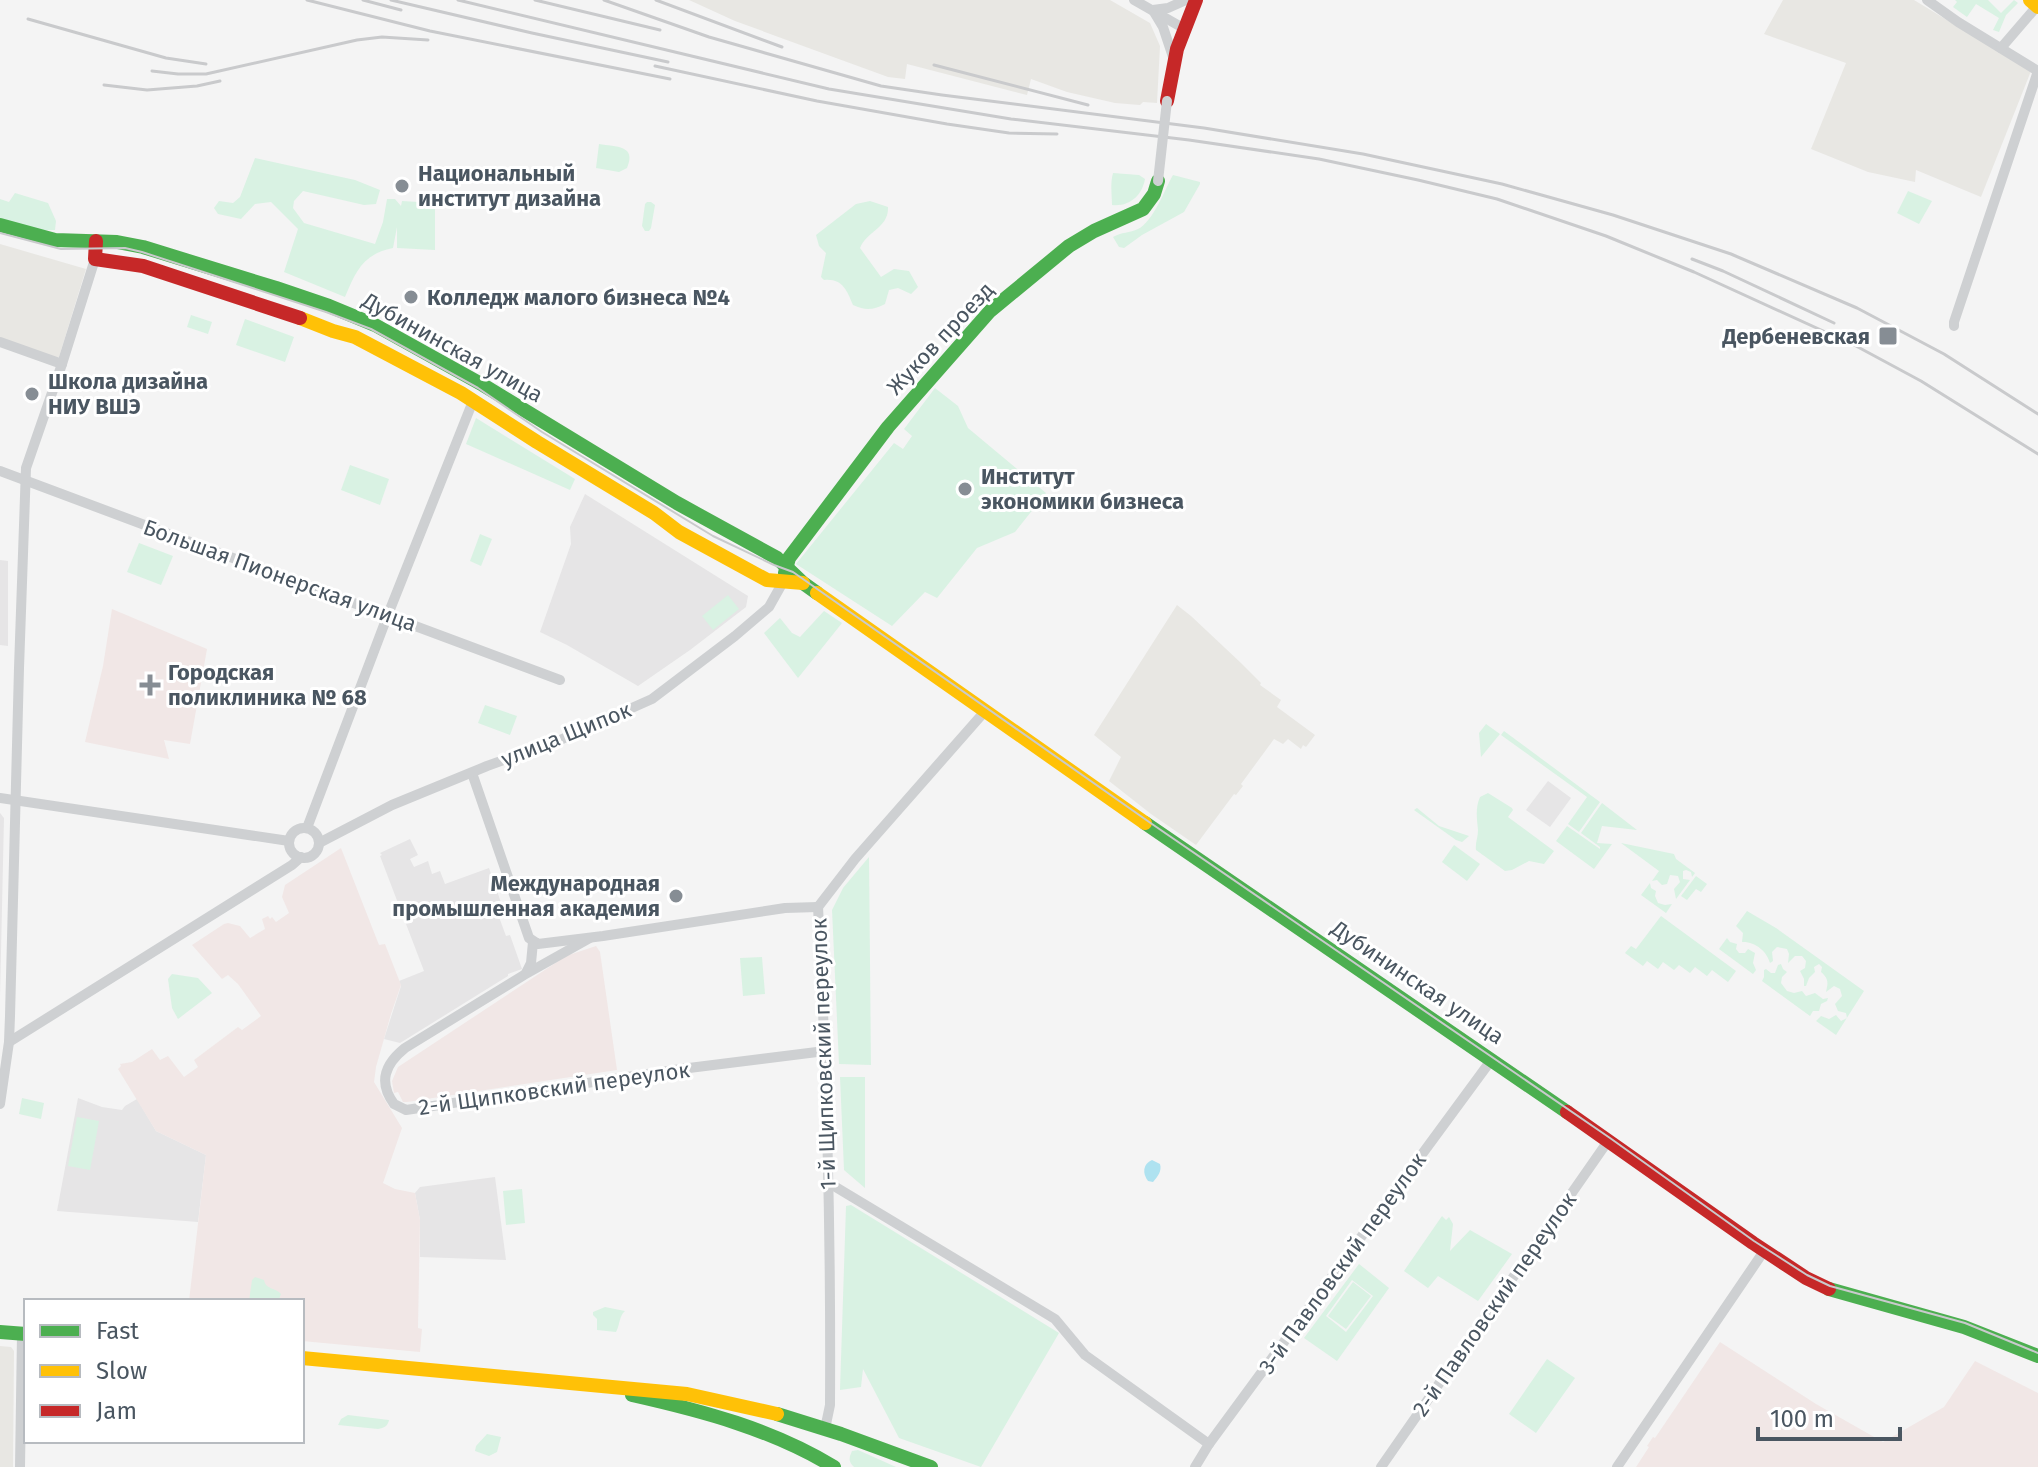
<svg xmlns="http://www.w3.org/2000/svg" width="2038" height="1467" viewBox="0 0 2038 1467" font-family="'Fira Sans',sans-serif">
<style>
.commercial{fill:#e8e7e3}
.education{fill:#e6e5e6}
.medical{fill:#f1e7e6}
.green{fill:#d9f2e3;fill-rule:evenodd}
.water{fill:#aee2f0}
.lines{fill:none;stroke-linecap:round;stroke-linejoin:round}
.street{stroke:#ced0d2;stroke-width:10}
.fast{stroke:#4caf50;stroke-width:14}
.slow{stroke:#ffc107;stroke-width:14}
.jam{stroke:#c62828;stroke-width:14}
.tram{stroke:#c9cacc;stroke-width:2}
.rail{stroke:#c9cacc;stroke-width:3}
.street-bridge{stroke:#ced0d2;stroke-width:10}
.poi-dot{fill:#868d94;stroke:#fff;stroke-width:3}
.labels{text-anchor:middle;stroke-width:6;stroke-linejoin:round;paint-order:stroke}
.poi-label{font-size:22px;font-weight:bold;fill:#4a5661;stroke:#fff;text-anchor:start}
.street-label{font-size:22px;fill:#4a5661;stroke:#fff}
</style>
<rect width="100%" height="100%" fill="#f4f4f4"/>
<g class="commercial">
<polygon points="689,0 1110,0 1150,23 1160,46 1157,103 1143,102 1140,105 1115,103 1067,92 1031,79 1027,95 907,64 905,79 888,77 735,21"/>
<polygon points="1783,0 1914,0 2031,71 1981,197 1916,170 1915,182 1868,172 1811,149 1846,63 1764,34"/>
<polygon points="0,244 86,269 59,357 54,358 0,340"/>
<polygon points="1177,605 1191,616 1241,663 1261,683 1260,685 1281,700 1277,707 1315,735 1306,747 1303,745 1301,749 1288,739 1283,744 1274,739 1241,784 1243,786 1236,795 1234,794 1196,845 1151,814 1109,781 1121,757 1094,735"/>
<polygon points="0,1346 11,1347 14,1351 13,1467 0,1467"/>
</g>
<g class="education">
<polygon points="585,494 748,596 746,607 690,650 638,686 567,645 540,632 571,544 570,527"/>
<polygon points="0,560 8,561 8,646 0,645"/>
<polygon points="1548,781 1571,798 1550,827 1526,810"/>
<polygon points="0,813 4,818 0,997"/>
<polygon points="410,839 418,855 410,859 414,867 428,861 432,874 440,871 445,884 489,868 505,914 499,917 506,936 510,935 522,969 508,974 508,976 400,1043 384,1039 401,986 399,981 424,971 380,856 382,855 380,853"/>
<polygon points="78,1098 102,1107 122,1110 125,1106 137,1099 156,1131 206,1155 198,1222 57,1211"/>
<polygon points="495,1177 506,1260 420,1257 420,1220 415,1193 420,1187"/>
</g>
<g class="medical">
<polygon points="112,609 207,649 190,744 164,740 169,759 85,742 103,666"/>
<polygon points="341,848 379,945 385,944 401,985 391,1014 376,1067 374,1082 402,1128 383,1183 395,1189 415,1193 420,1220 418,1328 422,1329 420,1352 302,1341 302,1301 189,1301 206,1155 156,1131 118,1069 121,1066 120,1064 132,1062 152,1049 160,1060 168,1056 184,1077 198,1067 194,1060 238,1027 242,1030 261,1016 238,984 228,975 222,979 192,945 224,924 228,923 240,926 250,938 265,929 262,919 268,916 270,919 272,917 276,922 289,913 282,897 285,885"/>
<polygon points="596,946 600,952 617,1070 407,1102 403,1102 398,1092 394,1093 392,1081 398,1067 566,956"/>
<polygon points="1720,1342 1816,1404 1883,1442 1944,1407 1975,1361 2038,1393 2038,1467 1636,1467 1649,1447 1647,1446 1653,1437 1655,1438"/>
</g>
<g class="green">
<polygon points="1955,0 1988,0 2001,13 2014,0 2018,3 2006,15 1999,32 1993,30 1999,18 1976,4 1967,17 1953,7 1957,2"/>
<path d="M599 144C616 147 637 145 627 168L619 172 596 168Z"/>
<path d="M255 158 355 180 380 190 376 204 364 205 303 191 294 201 293 208 304 223 375 244 383 222 387 199H395L401 206 402 201 435 203V250L397 248V227L393 248C363 254 356 271 345 297L284 272 298 229 271 202 255 204 241 219 218 214 214 208 219 201 233 203 240 197Z"/>
<path d="M1113 173 1139 175 1145 179C1142 196 1129 207 1112 205 1112 194 1110 184 1113 173Z"/>
<path d="M1173 175 1200 182V184L1184 212 1142 235 1124 248 1119 247 1113 237C1121 232 1130 233 1138 229 1153 222 1165 189 1173 175Z"/>
<polygon points="1908,191 1932,201 1919,224 1897,213"/>
<polygon points="15,193 48,203 56,221 55,230 36,230 0,219 0,199 9,202"/>
<path d="M870 201 888 207C889 228 867 231 860 248L881 277 894 269 909 271 918 287 911 294 898 288 889 290 885 304C873 310 866 311 853 305 847 290 842 278 824 280L821 277 826 253 819 246 816 235 856 204Z"/>
<polygon points="647,202 651,202 655,205 651,228 649,231 645,231 642,226 645,204"/>
<polygon points="191,315 212,322 208,334 187,327"/>
<polygon points="245,319 294,337 285,362 236,345"/>
<polygon points="935,388 958,406 968,428 1046,493 1015,532 977,548 937,598 925,592 892,626 796,564 894,443 903,449 912,436 904,429"/>
<polygon points="476,418 575,479 570,490 466,444"/>
<polygon points="350,465 389,479 380,505 341,490"/>
<polygon points="480,534 492,539 481,566 470,561"/>
<polygon points="139,543 173,556 161,585 127,572"/>
<polygon points="728,595 739,609 713,630 702,616"/>
<polygon points="824,611 842,623 798,678 764,633 780,618 792,633 800,637"/>
<polygon points="485,705 517,716 510,735 478,723"/>
<polygon points="1486,724 1500,734 1481,757 1479,733"/>
<polygon points="1504,731 1600,802 1579,832 1568,824 1587,797 1501,735"/>
<path d="M1488 793 1512 808 1513 810 1508 817 1554 851 1544 864 1529 861 1512 870 1505 871 1476 850C1475 843 1478 838 1478 830 1477 819 1475 808 1480 797Z"/>
<polygon points="1602,803 1637,830 1602,826 1597,843 1612,844 1594,869 1556,841 1567,826 1600,849 1600,847 1581,833"/>
<polygon points="1417,808 1439,826 1469,836 1462,842 1456,840 1414,810"/>
<polygon points="1621,843 1674,854 1676,859 1695,873 1692,877 1691,872 1686,870 1683,871 1683,879 1690,880 1676,899 1674,889 1680,882 1678,876 1670,875 1667,884 1662,885 1657,880 1652,881 1659,871"/>
<polygon points="1454,845 1480,864 1467,881 1442,862"/>
<polygon points="869,857 871,1065 839,1064 832,910 843,888"/>
<polygon points="1696,876 1707,884 1701,892 1696,889 1687,900 1681,896"/>
<polygon points="1650,883 1651,888 1656,891 1655,896 1658,903 1665,905 1672,904 1666,913 1641,895"/>
<path d="M1747 911 1776 928 1864 991 1836 1035 1816 1021 1821 1016 1829 1019 1836 1015 1841 1021 1847 1018 1846 1013 1838 1011 1835 1004 1842 996 1840 989 1834 986 1826 992C1828 983 1829 979 1821 972L1822 967 1819 964 1814 967 1815 972 1809 978 1806 986H1804V979L1800 971 1805 968 1806 961 1802 956H1795L1788 963 1789 954 1787 949 1777 947 1772 952 1773 961 1770 963C1767 951 1754 941 1742 942L1743 933 1736 926Z"/>
<polygon points="1661,916 1736,971 1728,982 1712,970 1707,976 1695,967 1690,973 1679,965 1674,970 1663,962 1658,969 1647,961 1643,966 1625,953 1631,946 1636,949"/>
<polygon points="1727,938 1730,942 1737,944 1736,949 1739,953 1745,953 1748,949 1755,953 1753,963 1756,970 1753,974 1719,949"/>
<polygon points="762,957 765,994 743,996 740,958"/>
<polygon points="1781,964 1783,969 1787,972 1782,977 1781,983 1787,991 1794,993 1802,991 1806,996 1815,993 1823,999 1828,998 1827,1001 1821,1004 1819,1011 1813,1011 1810,1016 1762,981 1764,977 1764,970 1766,969 1771,973 1775,973 1778,965"/>
<polygon points="172,974 198,978 212,993 178,1019 172,1008 168,979"/>
<polygon points="840,1077 865,1077 865,1188 844,1170"/>
<polygon points="22,1098 44,1103 41,1119 19,1114"/>
<polygon points="77,1117 99,1121 90,1170 68,1166"/>
<polygon points="522,1189 525,1223 506,1225 503,1191"/>
<polygon points="851,1205 1059,1333 981,1467 899,1438 863,1369 861,1387 840,1390 846,1206"/>
<polygon points="1442,1216 1446,1220 1449,1217 1453,1224 1450,1251 1470,1230 1512,1254 1478,1301 1438,1276 1428,1288 1404,1271"/>
<path d="M1359 1264 1389 1288 1337 1361 1304 1338ZM1352 1280 1373 1296 1346 1332 1326 1316Z"/>
<path d="M255 1277 264 1280C266 1290 275 1287 281 1294L279 1299 281 1301H249L252 1280Z"/>
<polygon points="1353,1282 1371,1296 1346,1329 1328,1316"/>
<path d="M605 1307 625 1311C619 1316 620 1325 616 1332L597 1330V1319L593 1315V1312Z"/>
<polygon points="1547,1359 1575,1378 1536,1433 1509,1414"/>
<path d="M348 1415 389 1420C388 1426 384 1428 378 1429L338 1425 341 1419Z"/>
<polygon points="487,1434 501,1437 497,1452 489,1456 475,1451 476,1446"/>
<path d="M858 1450 896 1467H854C848 1461 849 1458 852 1451Z"/>
</g>
<path class="water" d="M1152 1160 1160 1164C1162 1171 1158 1176 1153 1182L1148 1181C1142 1173 1143 1164 1152 1160Z"/>
<g class="lines">
<g class="street">
<polyline points="1134,0 1183,28"/>
<polyline points="1927,0 1958,22 2038,71"/>
<polyline points="1153,10 1168,8 1186,0"/>
<polyline points="1154,12 1163,27 1173,57"/>
<polyline points="2001,48 2038,5"/>
<polyline points="1954,326 1954,322 2038,71"/>
<polyline points="0,342 62,364"/>
<polyline points="0,471 560,680"/>
<polyline points="472,773 529,938 538,944 603,936 785,908 818,907"/>
<polyline points="0,798 289,841"/>
<polyline points="307,828 387,617 473,401"/>
<circle cx="304" cy="843" r="15"/>
<polyline points="319,843 392,805 487,766 560,740 652,699 735,636 769,607 783,582"/>
<path d="M818 907C827 1073 831 1239 830 1405L825 1429"/>
<polyline points="818,907 855,859 986,710"/>
<path d="M590 938 524 975 405 1048C385 1064 378 1082 394 1104L406 1110 681 1069 825 1051"/>
<polyline points="526,973 531,963 533,942"/>
<polyline points="9,1042 292,865 301,857"/>
<polyline points="0,1104 9,1042 10,1016 19,668 26,468 62,364 95,259"/>
<polyline points="829,1183 1055,1319 1085,1355 1209,1444"/>
<polyline points="20,1467 22,1334"/>
<polyline points="1195,1467 1209,1444 1492,1059"/>
<polyline points="1381,1467 1608,1141"/>
<polyline points="1617,1467 1764,1251"/>
</g>
<g class="fast">
<polyline points="0,225 55,240 117,242 143,247 276,288 329,306 375,325 483,385 677,503 777,558 803,583 817,593"/>
<polyline points="785,573 789,558 888,427 990,311 1069,246 1094,231 1143,209 1154,194 1158,181"/>
<polyline points="1145,823 1567,1112"/>
<polyline points="1829,1289 1964,1327 2038,1356"/>
<polyline points="0,1332 26,1334"/>
<path d="M632 1395C703 1411 771 1429 834 1467"/>
<polyline points="777,1414 841,1434 931,1467"/>
</g>
<g class="slow">
<polyline points="2030,0 2038,7"/>
<polyline points="300,318 333,331 355,337 461,393 537,442 654,513 679,532 767,580 803,583"/>
<polyline points="817,593 1145,823"/>
<polyline points="302,1358 687,1394 777,1414"/>
</g>
<g class="jam">
<polyline points="1167,101 1177,49 1196,0"/>
<polyline points="96,241 95,259 143,266 300,318"/>
<polyline points="1567,1112 1753,1243 1806,1278 1829,1289"/>
</g>
<polyline class="tram" points="0,233 61,249 125,248 142,252 326,312 371,329 478,388 542,432 713,536 774,565 793,572 1152,824 1610,1138 1754,1241 1807,1275 1830,1286 1965,1323 2038,1353"/>
<g class="rail">
<polyline points="307,0 430,31 670,79"/>
<polyline points="363,0 401,10"/>
<polyline points="391,0 532,33 668,62"/>
<polyline points="458,0 829,89 1011,119 1189,140 1319,159 1418,180 1497,199 1606,236 1694,272 1856,346 1921,381 2038,454"/>
<polyline points="535,0 660,30"/>
<polyline points="604,0 709,37 881,86 942,95 1204,128 1363,154 1502,184 1613,215 1731,254 1857,308 1944,354 2038,414"/>
<polyline points="656,0 782,47"/>
<polyline points="28,19 166,58 206,64"/>
<polyline points="934,65 1088,105"/>
<polyline points="655,66 817,101 947,124 1009,133 1057,134"/>
<polyline points="152,71 178,74 206,74 357,40 382,37 428,40"/>
<polyline points="104,85 147,90 197,86 220,81"/>
<polyline points="1692,259 1723,271 1834,323"/>
</g>
<polyline class="street-bridge" points="1158,181 1167,101"/>
</g>
<g class="poi-dot">
<circle cx="402" cy="186" r="8"/>
<circle cx="411" cy="297" r="8"/>
<rect x="1878" y="326" width="20" height="20" rx="4"/>
<circle cx="32" cy="394" r="8"/>
<circle cx="965" cy="489" r="8"/>
<path d="M146 673h8v8h8v8h-8v8h-8v-8h-8v-8h8z"/>
<circle cx="676" cy="896" r="8"/>
</g>
<g class="labels">
<g class="poi-label">
<text x="418" y="181">Национальный<tspan x="418" dy="25">институт дизайна</tspan></text>
<text x="427" y="305">Колледж малого бизнеса №4</text>
<text x="1870" y="344" text-anchor="end">Дербеневская</text>
<text x="48" y="389">Школа дизайна<tspan x="48" dy="25">НИУ ВШЭ</tspan></text>
<text x="981" y="484">Институт<tspan x="981" dy="25">экономики бизнеса</tspan></text>
<text x="168" y="680">Городская<tspan x="168" dy="25">поликлиника № 68</tspan></text>
<text x="660" y="891" text-anchor="end">Международная<tspan x="660" dy="25">промышленная академия</tspan></text>
</g>
<g class="street-label">
<text transform="translate(940 338) rotate(-47)" y="8">Жуков проезд</text>
<text transform="translate(453 347) rotate(29)" y="8">Дубининская улица</text>
<text transform="translate(280 575) rotate(20)" y="8">Большая Пионерская улица</text>
<text transform="translate(566 734) rotate(-22)" y="8">улица Щипок</text>
<text transform="translate(1418 982) rotate(34)" y="8">Дубининская улица</text>
<text transform="translate(823 1054) rotate(-92)" y="8">1-й Щипковский переулок</text>
<text transform="translate(554 1088) rotate(-8)" y="8">2-й Щипковский переулок</text>
<text transform="translate(1342 1263) rotate(-54)" y="8">3-й Павловский переулок</text>
<text transform="translate(1494 1304) rotate(-55)" y="8">2-й Павловский переулок</text>
</g>
</g>
<rect x="24" y="1299" width="280" height="144" fill="#ffffff" stroke="#b7bbc0" stroke-width="2"/>
<rect x="40" y="1325" width="40" height="12" fill="#4caf50" stroke="#b7bbc0" stroke-width="2"/>
<text x="96" y="1339" font-size="24" fill="#4a5661">Fast</text>
<rect x="40" y="1365" width="40" height="12" fill="#ffc107" stroke="#b7bbc0" stroke-width="2"/>
<text x="96" y="1379" font-size="24" fill="#4a5661">Slow</text>
<rect x="40" y="1405" width="40" height="12" fill="#c62828" stroke="#b7bbc0" stroke-width="2"/>
<text x="96" y="1419" font-size="24" fill="#4a5661">Jam</text>
<path d="M1758 1427v12h142v-12" fill="none" stroke="#4a5661" stroke-width="4"/>
<text x="1770" y="1427" font-size="24" fill="#4a5661" stroke="#ffffff" stroke-width="6" paint-order="stroke">100 m</text>
</svg>
